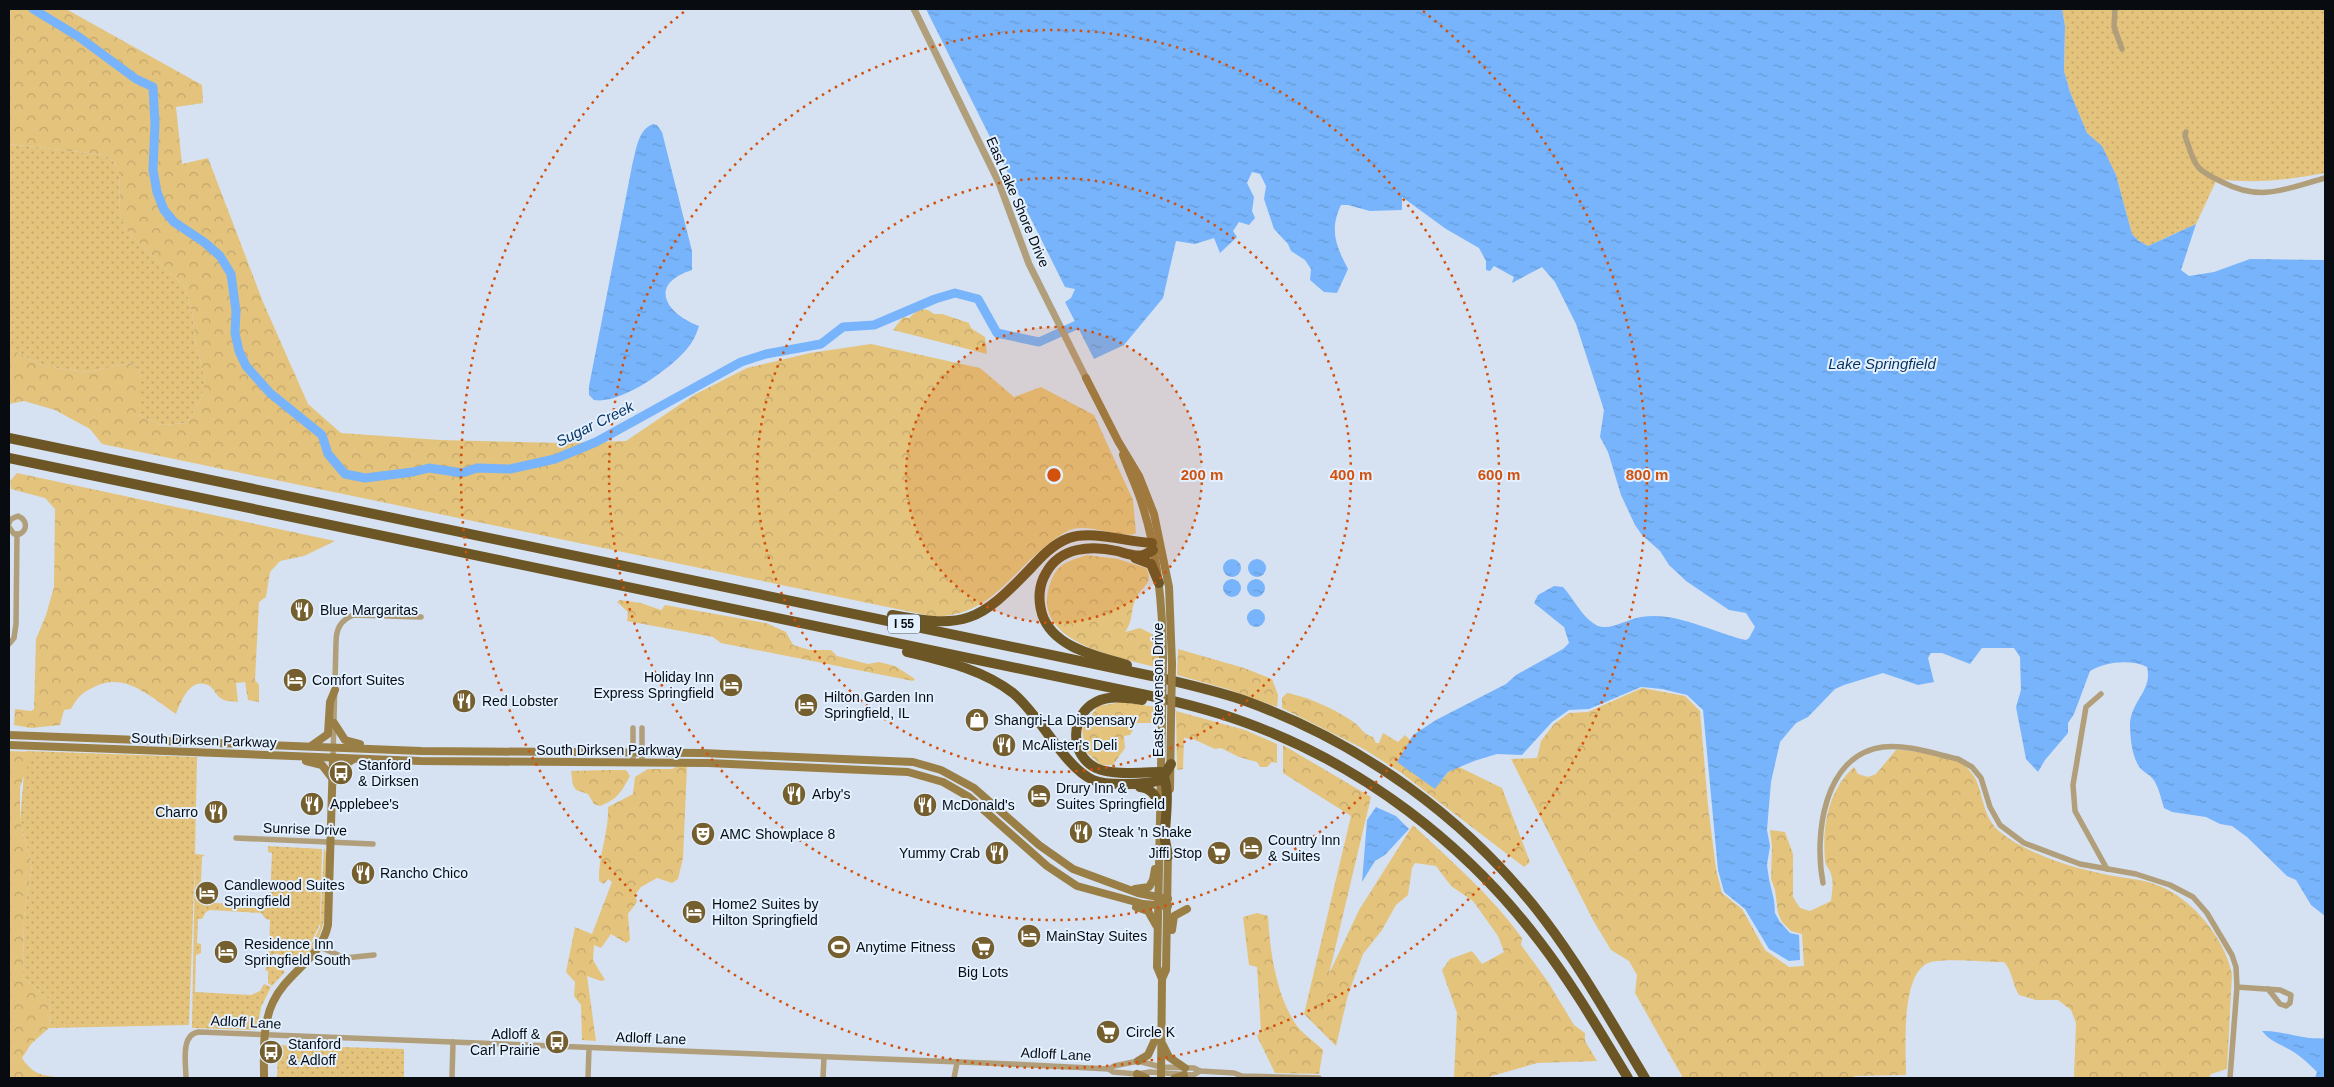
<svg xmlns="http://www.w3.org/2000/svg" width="2334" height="1087" viewBox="0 0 2334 1087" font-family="Helvetica,sans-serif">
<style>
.grass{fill:url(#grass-dots)}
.forest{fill:url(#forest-crowns)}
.water{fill:url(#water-ripples)}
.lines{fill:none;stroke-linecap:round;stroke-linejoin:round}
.river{stroke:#78b4fb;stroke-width:9}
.minor{stroke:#b19f7b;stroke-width:5.5}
.tertiary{stroke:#b19f7b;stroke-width:7}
.secondary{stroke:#997f46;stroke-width:8}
.motorway{stroke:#6c5625;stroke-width:10}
.secondary-bridge{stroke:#997f46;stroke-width:8}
.ring{fill:none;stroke:#d2510c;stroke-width:2.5;stroke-dasharray:2.5 5}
.labels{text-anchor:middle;stroke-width:4;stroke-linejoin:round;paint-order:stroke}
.shield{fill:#e3f0ff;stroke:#4a5058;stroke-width:1}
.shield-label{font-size:12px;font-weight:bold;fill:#080c11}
.street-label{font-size:14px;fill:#080c11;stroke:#e3f0ff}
.poi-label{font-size:14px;fill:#080c11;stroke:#e3f0ff;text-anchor:start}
.water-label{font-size:15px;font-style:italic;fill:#06315d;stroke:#e3f0ff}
.centre{fill:#d2510c;stroke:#e3f0ff;stroke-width:2.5}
.ring-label{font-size:15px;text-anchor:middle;font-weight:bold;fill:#d2510c;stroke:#e3f0ff;stroke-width:4;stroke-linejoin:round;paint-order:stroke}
</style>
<defs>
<pattern id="grass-dots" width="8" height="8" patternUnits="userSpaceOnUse" patternTransform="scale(1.25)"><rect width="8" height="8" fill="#e4c37d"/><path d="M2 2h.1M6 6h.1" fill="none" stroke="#c2a66b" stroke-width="1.8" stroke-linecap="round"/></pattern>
<pattern id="forest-crowns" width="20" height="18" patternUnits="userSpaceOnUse" patternTransform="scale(1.25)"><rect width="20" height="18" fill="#e4c37d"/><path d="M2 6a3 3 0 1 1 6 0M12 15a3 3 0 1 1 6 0" fill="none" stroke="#c2a66b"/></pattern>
<pattern id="water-ripples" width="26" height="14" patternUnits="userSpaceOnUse" patternTransform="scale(1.25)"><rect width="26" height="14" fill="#78b4fb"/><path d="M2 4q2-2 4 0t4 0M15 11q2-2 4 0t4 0" fill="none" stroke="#669ad6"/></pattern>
</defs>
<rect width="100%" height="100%" fill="#d6e2f1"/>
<g class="grass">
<path d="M2062 9H2325V173C2285 180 2258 184 2217 179L2196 224 2148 246 2139 241 2132 234 2116 175 2102 147 2087 133 2070 92 2064 71 2065 26Z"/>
<polygon points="9,144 105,155 114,162 119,172 120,214 127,231 185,287 192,312 196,345 205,378 202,397 187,423 161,425 139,415 139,371 131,363 87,372 43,366 9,348"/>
<polygon points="26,751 197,757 195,854 205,855 202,857 200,902 266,906 266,899 270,899 272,853 268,852 268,846 322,849 320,924 310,945 291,966 280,958 279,954 274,954 269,957 270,920 266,919 261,913 210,910 206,912 202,919 198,919 197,943 201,944 201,953 196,955 195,992 251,995 260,991 264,984 271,987 261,1007 257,1030 192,1028 195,857 189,1025 49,1028 51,1001 23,978 24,917 32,865 20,822"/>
<path d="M324 848 327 854C326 888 332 929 307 955 303 960 299 965 292 966L313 942 320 927Z"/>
<polygon points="268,963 278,965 285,972 272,986 268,983 268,971 265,970"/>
<polygon points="278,1045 404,1049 404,1078 277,1078"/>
</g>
<g class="forest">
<path d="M9 9H66L202 85 203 103 176 107 182 164 208 158 263 302 308 404 341 433 440 440 562 443 626 441 694 395 747 368 810 353 871 344 980 368 1014 397 1041 387 1094 415 1133 500 1136 533C1127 540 1091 524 1073 529 1063 532 1055 539 1047 545 1009 575 987 619 931 616L102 444 90 429 55 410 24 401 9 404V348L43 366 87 372 131 363 139 371V415L161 425 187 423 202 397 205 378 196 345 192 312 185 287 127 231 120 214 119 172 114 162 105 155 9 144Z"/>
<polygon points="919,309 928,310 934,314 942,314 969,323 971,328 985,337 987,354 893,330 903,317 909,318"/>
<path d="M17 473 335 541 304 556 280 561 270 572 266 597 259 602 255 680 259 685V702L248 700 245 682 236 683 238 702C234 701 226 702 222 699 216 696 214 688 208 685 190 677 181 701 176 714 152 698 126 672 96 686 82 693 79 695 71 709L64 710 60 725 31 728 14 725 15 709 31 711 34 709 36 639 46 615 54 587 55 509 45 498 11 489 10 481Z"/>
<path d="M1087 555 1118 559 1146 568C1155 583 1141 587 1136 598 1130 610 1134 620 1125 632L1140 628 1154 635 1159 654 1158 668C1121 657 1032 644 1049 587 1056 564 1065 562 1087 555Z"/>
<polygon points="620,600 641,603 661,610 665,605 766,623 786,632 793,645 810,650 831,650 837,656 868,664 879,662 895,666 915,679 913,681 721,643 713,637 627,621 628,612 617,602"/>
<polygon points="1178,649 1244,668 1272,679 1278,695 1277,707 1227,689 1177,675"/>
<path d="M1642 688 1685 696 1700 711 1708 806 1716 869 1722 893 1742 909 1765 950 1789 967 1804 966 1802 934 1791 931 1782 922 1778 913 1775 890 1771 879 1772 847 1770 830 1785 832 1793 854V897L1800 908 1810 911 1831 901C1832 893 1834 883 1831 874 1830 869 1825 866 1825 860 1822 826 1828 791 1854 767L1858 774 1868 777 1876 774 1896 750C1910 750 1950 756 1962 764 1969 768 1976 778 1978 785 1984 802 1985 819 2000 832 2029 855 2073 868 2108 875 2124 878 2142 879 2157 885 2192 898 2224 937 2232 974L2227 1069 2211 1074 2209 1078H2074L2076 1023 2071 1010 2058 1000H2036L2019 995C2012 984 2013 972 2004 962 1986 962 1946 958 1931 962 1900 970 1906 1048 1906 1075L1855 1076 1852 1078H1683L1635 993 1637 975 1629 961 1611 950 1593 920 1511 759 1537 758 1541 741 1554 724 1569 713 1588 712Z"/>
<path d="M1287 693C1309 697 1337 710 1355 723 1362 729 1364 735 1373 737L1376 743H1379L1383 733 1398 742 1405 735 1410 740 1398 762 1439 784 1448 772 1459 767 1502 788 1530 862 1524 867 1400 772 1362 748 1282 708V698Z"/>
<polygon points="1122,702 1157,707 1157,723 1137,723 1130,735 1124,736 1125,748 1113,765 1101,765 1085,751 1082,728 1098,706"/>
<polygon points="1176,711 1245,730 1277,744 1277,763 1272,762 1267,767 1260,767 1257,762 1239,757 1221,748 1215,749 1193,739 1184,738 1183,769 1177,770"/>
<path d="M1283 745 1371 797 1329 974 1359 910 1413 825C1451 861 1491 895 1522 938L1521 945 1548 982 1574 1025 1585 1033V1041L1597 1061 1537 1063 1485 1078H1454L1457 1013 1442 970 1450 959 1472 951 1482 964 1504 952 1498 936 1473 901 1451 886 1436 866 1415 863 1412 868 1408 895 1396 905 1382 930 1363 954 1348 995 1336 1046 1304 1014 1351 816 1283 773Z"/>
<path d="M9 751 33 752 20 787V822L32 865 24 917 23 978 51 1001 49 1028 31 1044 22 1058C34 1076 43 1075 63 1078H9Z"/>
<path d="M678 766H687L683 858 678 879 672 883 657 878 641 887 635 895 637 902 628 914 630 940 626 943 611 934 601 948 594 945 593 960 605 980 601 981 587 976 596 1041 582 1040 581 1005 574 996 575 982 566 972 575 927 592 934 612 882 608 879 604 884 599 881C598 856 609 833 608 807L633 794 635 777 648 769H672Z"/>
<path d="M607 770H626L630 776C621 792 618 799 600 806L594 804 588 794 576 790 573 785 571 771Z"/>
<path d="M1257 913 1268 916C1270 952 1276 996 1297 1026 1303 1034 1315 1042 1323 1050L1319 1074 1275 1073 1257 1036 1261 1031 1257 967 1249 965 1243 917Z"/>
</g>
<g class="water">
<path d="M926 9H2062L2065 26 2064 71 2070 92 2087 133 2102 146 2116 175 2132 234 2139 241 2148 246 2196 224 2181 270 2189 276 2214 272 2250 259 2325 260V916L2311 905 2296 880 2287 876 2247 837 2232 826 2220 824 2206 817 2172 812 2164 808C2161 799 2159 787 2153 779 2150 775 2145 773 2141 769 2132 759 2130 737 2130 724 2131 701 2153 690 2147 667 2130 659 2106 662 2090 671L2074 714 2068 723V733L2045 760 2038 772 2026 759 2016 707 2021 690 2020 657 2014 648H1982L1970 664 1942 653H1931L1928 658 1934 682 1918 685 1883 673 1844 685 1835 689 1808 717 1796 723 1780 742 1771 782 1767 830 1770 846 1767 865 1769 879 1774 900 1775 913 1780 922 1790 933 1799 935 1800 960 1789 961 1769 949 1745 909 1724 892 1718 870 1703 710 1687 695 1662 689 1641 687 1589 709 1569 710 1552 722 1522 755 1497 754 1474 761 1448 772 1435 789 1397 762 1413 735 1436 720 1506 684 1516 675 1563 649 1569 643 1564 627 1534 603 1538 595 1554 586 1563 587C1574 599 1582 617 1596 625 1609 632 1627 619 1641 617 1676 611 1711 632 1746 640L1749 638 1755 627 1746 613 1729 610 1686 581 1669 565 1660 551 1642 535 1635 525 1621 495 1608 452 1600 437 1604 410 1576 324 1555 282 1542 267 1512 283 1514 277 1494 266 1490 271 1486 270V261L1479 248 1446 229 1402 197V210L1370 211 1348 205H1341C1329 230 1336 246 1348 269L1337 293 1324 292 1310 280 1311 269 1305 260 1291 251 1288 244 1274 229 1264 199 1266 186 1260 174 1252 172 1247 183 1254 197 1252 211 1255 218 1249 225 1239 222 1233 231 1237 237 1220 253 1214 238 1195 244 1176 241 1163 298 1124 345 1094 359 1065 302 1071 298 1075 289 1065 287Z"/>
<path d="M653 124 657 125 662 132 692 251V270C648 284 665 313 699 326 696 335 693 342 686 350 670 369 620 405 594 400L589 395V386L632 166C636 151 638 129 653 124Z"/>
<circle cx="1257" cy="568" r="9"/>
<circle cx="1232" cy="568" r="9"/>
<circle cx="1256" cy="588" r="9"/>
<circle cx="1232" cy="588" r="9"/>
<circle cx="1256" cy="618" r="9"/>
<polygon points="1376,807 1396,816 1409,829 1385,855 1375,861 1362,882 1367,820"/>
<path d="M2262 1031C2284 1030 2303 1041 2325 1038V1078H2315L2317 1072C2309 1064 2302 1057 2292 1051 2280 1044 2271 1042 2262 1031Z"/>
</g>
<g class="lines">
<polyline class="river" points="33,9 79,37 136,79 153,87 155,124 153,170 157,192 164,210 174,222 204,242 220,256 231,274 236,311 235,333 239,351 246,366 270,393 322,435 328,454 345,474 365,478 413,472 429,468 462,473 477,468 510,469 555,459 596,442 741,362 766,354 821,344 843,327 874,325 935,299 955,293 978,299 997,333 1039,342 1081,323"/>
<g class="minor">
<polyline points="2115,9 2114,27 2122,49"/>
<path d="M2186 132 2185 136C2189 146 2192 161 2199 168 2205 174 2214 178 2222 182 2261 202 2285 189 2325 178"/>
<path d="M9 523 11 519 18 516C27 520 28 529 20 534H14L9 527"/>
<polyline points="9,644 14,638 16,624 17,534"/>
<polyline points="2101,694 2086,707 2073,785 2075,811 2107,869"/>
<path d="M333 757 336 643C336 629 340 621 353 615L421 617"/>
<polyline points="633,762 633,728"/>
<polyline points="642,762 642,728"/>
<polyline points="236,838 373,844"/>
<path d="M1823 883C1814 836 1823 755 1883 747 1907 744 1935 754 1958 759L1972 767 1981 778 1990 807 2000 825 2024 843 2080 864 2136 874 2170 885 2193 897 2207 913 2232 955 2236 967 2237 987 2230 1078"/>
<polyline points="320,947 345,958 374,955"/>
<polyline points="2237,987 2280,990 2291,995 2290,1003 2286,1006 2280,1004 2268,989"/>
<polyline points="1109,1069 1114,1066 1138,1061 1161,1067 1194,1068 1200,1071 1234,1073 1242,1076 1319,1078"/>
<path d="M186 1078C186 1064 180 1034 199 1032L1011 1064 1109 1069 1113 1072 1137 1074 1150 1072 1193 1075 1200 1071"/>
<polyline points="452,1078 453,1042"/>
<polyline points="588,1078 589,1048"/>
<polyline points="823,1078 824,1057"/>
<polyline points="954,1078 957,1063"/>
</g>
<polyline class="tertiary" points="914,9 999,183 1029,264 1086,378"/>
<g class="secondary">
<polyline points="1086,378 1118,441 1139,476 1154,514 1169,587 1172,664"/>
<path d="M1123 455C1128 469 1135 483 1140 498 1158 550 1163 606 1163 661"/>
<polyline points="1162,719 1157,967 1162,979"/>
<polyline points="334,723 345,740 360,744"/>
<polyline points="9,735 421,751 702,753 913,762 941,770 974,788 1039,845 1073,869 1138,893 1168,899"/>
<polyline points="9,745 420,761 708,763 908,772 943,782 969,797 1047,866 1077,886 1143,904 1168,906"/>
<polyline points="311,746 328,734 330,702 335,690"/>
<polyline points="306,761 322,765 332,778"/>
<polyline points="337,781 339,768 352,760"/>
<polyline points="1170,789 1171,721"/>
<polyline points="1135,889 1149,887 1153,880 1155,869"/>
<polyline points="1136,907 1148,911 1156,925"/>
<polyline points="1172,930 1174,916 1187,909"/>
<polyline points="1163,1045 1169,1057 1185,1068"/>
<polyline points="1138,1061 1148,1055 1159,1031"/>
<polyline points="1137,1074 1146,1078"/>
<path d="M264 1078C264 1054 262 1025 273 1002 287 972 321 959 328 925L333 757"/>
<polyline points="1161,1078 1162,979 1166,970 1168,851"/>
<polyline points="1175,1078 1184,1075"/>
</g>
<g class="motorway">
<path d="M9 438 1152 676C1182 683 1213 690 1243 700 1362 743 1467 818 1544 919 1582 969 1613 1025 1645 1078"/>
<path d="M9 458 1127 691C1167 699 1206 708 1244 722 1361 764 1465 843 1540 942 1573 985 1600 1032 1628 1078"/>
<polyline points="1135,558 1151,564 1159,583"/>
<path d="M892 615C965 629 979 622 1030 569 1041 557 1053 544 1069 538 1092 530 1127 542 1152 543"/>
<path d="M907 652C944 661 982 669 1013 693 1041 716 1064 767 1093 780 1102 784 1113 784 1123 784 1136 784 1148 784 1161 780L1171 764"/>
<path d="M1127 665C1097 656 1053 648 1042 614 1038 600 1039 585 1046 573 1060 547 1091 545 1117 551 1125 553 1135 557 1143 555 1147 554 1150 552 1153 550"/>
<path d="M1142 700C1127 698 1109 695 1096 702 1070 715 1069 755 1096 768 1114 776 1141 772 1161 772 1172 785 1164 823 1165 840 1166 845 1167 851 1168 856"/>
<path d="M1140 787C1151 788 1155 795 1160 805"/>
</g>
<g class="secondary-bridge">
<polyline points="1162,719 1163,661"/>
<polyline points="1171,721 1172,664"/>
</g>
</g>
<circle cx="1054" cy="475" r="148" fill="#d2510c" fill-opacity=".12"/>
<g class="ring">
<circle cx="1054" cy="475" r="148"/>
<circle cx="1054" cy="475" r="297"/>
<circle cx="1054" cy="475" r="445"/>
<path d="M1423 11A593 593 0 1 1 685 11"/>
</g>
<defs>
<g id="restaurant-disc" transform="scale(1.25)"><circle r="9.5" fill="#755f2f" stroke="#e3f0ff"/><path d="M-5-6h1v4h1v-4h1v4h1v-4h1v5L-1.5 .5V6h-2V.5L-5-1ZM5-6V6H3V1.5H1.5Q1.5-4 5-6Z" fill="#fff"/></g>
<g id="hotel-disc" transform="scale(1.25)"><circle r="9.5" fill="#755f2f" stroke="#e3f0ff"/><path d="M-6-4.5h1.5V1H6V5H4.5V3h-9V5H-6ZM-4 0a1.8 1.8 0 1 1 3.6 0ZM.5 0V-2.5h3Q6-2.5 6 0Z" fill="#fff"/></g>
<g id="shop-disc" transform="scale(1.25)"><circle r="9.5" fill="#755f2f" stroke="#e3f0ff"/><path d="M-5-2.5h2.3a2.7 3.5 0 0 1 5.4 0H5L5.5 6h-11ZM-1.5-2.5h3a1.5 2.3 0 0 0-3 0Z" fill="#fff"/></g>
<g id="bus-disc" transform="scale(1.25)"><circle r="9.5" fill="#755f2f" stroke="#e3f0ff"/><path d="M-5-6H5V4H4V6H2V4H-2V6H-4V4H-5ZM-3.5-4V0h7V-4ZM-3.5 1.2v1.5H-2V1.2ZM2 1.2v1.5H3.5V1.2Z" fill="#fff"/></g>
<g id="theatre-disc" transform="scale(1.25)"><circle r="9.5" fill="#755f2f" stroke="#e3f0ff"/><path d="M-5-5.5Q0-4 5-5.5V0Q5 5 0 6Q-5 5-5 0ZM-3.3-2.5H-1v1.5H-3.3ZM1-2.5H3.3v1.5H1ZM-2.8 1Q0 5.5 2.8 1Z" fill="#fff"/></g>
<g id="supermarket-disc" transform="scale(1.25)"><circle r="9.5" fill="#755f2f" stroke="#e3f0ff"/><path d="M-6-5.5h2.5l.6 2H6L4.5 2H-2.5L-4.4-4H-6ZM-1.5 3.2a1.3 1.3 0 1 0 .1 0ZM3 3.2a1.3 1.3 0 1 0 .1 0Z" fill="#fff"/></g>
<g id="stadium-disc" transform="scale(1.25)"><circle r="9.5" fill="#755f2f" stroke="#e3f0ff"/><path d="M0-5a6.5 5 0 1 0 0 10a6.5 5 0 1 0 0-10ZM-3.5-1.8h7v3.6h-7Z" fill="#fff"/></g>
</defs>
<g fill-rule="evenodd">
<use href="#restaurant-disc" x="302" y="610"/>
<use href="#hotel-disc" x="295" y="680"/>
<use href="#hotel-disc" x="731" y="685"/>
<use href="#restaurant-disc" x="464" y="701"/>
<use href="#hotel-disc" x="806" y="705"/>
<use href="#shop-disc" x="977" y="720"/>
<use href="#restaurant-disc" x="1004" y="745"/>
<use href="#bus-disc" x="341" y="773"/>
<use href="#restaurant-disc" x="794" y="794"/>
<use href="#hotel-disc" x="1039" y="796"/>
<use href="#restaurant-disc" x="312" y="804"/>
<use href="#restaurant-disc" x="925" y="805"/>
<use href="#restaurant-disc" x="216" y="812"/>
<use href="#restaurant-disc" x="1081" y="832"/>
<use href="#theatre-disc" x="703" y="834"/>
<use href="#hotel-disc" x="1251" y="848"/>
<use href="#restaurant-disc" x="997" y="853"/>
<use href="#supermarket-disc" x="1219" y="853"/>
<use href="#restaurant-disc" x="363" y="873"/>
<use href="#hotel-disc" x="207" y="893"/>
<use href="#hotel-disc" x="694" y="912"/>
<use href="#hotel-disc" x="1029" y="936"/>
<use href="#stadium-disc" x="839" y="947"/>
<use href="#supermarket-disc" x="983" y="948"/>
<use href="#hotel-disc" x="226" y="952"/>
<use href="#supermarket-disc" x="1108" y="1032"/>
<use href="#bus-disc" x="557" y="1042"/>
<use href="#bus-disc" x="271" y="1052"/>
</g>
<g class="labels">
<rect class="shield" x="888" y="614.5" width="32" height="19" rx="4"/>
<g class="shield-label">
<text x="904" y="628">I 55</text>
</g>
<g class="street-label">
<text transform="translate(1018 202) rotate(67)" y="5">East Lake Shore Drive</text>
<text transform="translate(1158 690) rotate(-90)" y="5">East Stevenson Drive</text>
<text transform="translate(204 740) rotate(2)" y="5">South Dirksen Parkway</text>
<text x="609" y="755">South Dirksen Parkway</text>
<text transform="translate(305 829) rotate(2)" y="5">Sunrise Drive</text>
<text transform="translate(246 1022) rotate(3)" y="5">Adloff Lane</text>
<text transform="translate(651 1038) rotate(2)" y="5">Adloff Lane</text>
<text transform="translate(1056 1054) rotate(3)" y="5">Adloff Lane</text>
</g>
<g class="poi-label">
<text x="320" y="615">Blue Margaritas</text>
<text x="714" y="682" text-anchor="end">Holiday Inn<tspan x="714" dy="16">Express Springfield</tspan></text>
<text x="312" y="685">Comfort Suites</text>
<text x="824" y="702">Hilton Garden Inn<tspan x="824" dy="16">Springfield, IL</tspan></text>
<text x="482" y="706">Red Lobster</text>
<text x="994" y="725">Shangri-La Dispensary</text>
<text x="1022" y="750">McAlister's Deli</text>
<text x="358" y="770">Stanford<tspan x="358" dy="16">&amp; Dirksen</tspan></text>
<text x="1056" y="793">Drury Inn &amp;<tspan x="1056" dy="16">Suites Springfield</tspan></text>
<text x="812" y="799">Arby's</text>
<text x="330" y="809">Applebee's</text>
<text x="942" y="810">McDonald's</text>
<text x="198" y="817" text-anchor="end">Charro</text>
<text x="1098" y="837">Steak 'n Shake</text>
<text x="720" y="839">AMC Showplace 8</text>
<text x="1268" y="845">Country Inn<tspan x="1268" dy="16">&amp; Suites</tspan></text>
<text x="980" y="858" text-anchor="end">Yummy Crab</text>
<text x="1202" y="858" text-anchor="end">Jiffi Stop</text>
<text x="380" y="878">Rancho Chico</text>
<text x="224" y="890">Candlewood Suites<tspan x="224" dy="16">Springfield</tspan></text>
<text x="712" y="909">Home2 Suites by<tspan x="712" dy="16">Hilton Springfield</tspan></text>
<text x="1046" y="941">MainStay Suites</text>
<text x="244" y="949">Residence Inn<tspan x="244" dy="16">Springfield South</tspan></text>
<text x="856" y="952">Anytime Fitness</text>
<text x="983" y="977" text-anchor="middle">Big Lots</text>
<text x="1126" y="1037">Circle K</text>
<text x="540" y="1039" text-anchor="end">Adloff &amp;<tspan x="540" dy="16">Carl Prairie</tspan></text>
<text x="288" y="1049">Stanford<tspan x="288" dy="16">&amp; Adloff</tspan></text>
</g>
<g class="water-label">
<text x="1882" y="369">Lake Springfield</text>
<text transform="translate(595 424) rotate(-26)" y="5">Sugar Creek</text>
</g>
</g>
<circle cx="1054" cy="475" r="8" class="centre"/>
<g class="ring-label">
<text x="1202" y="480">200 m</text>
<text x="1351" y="480">400 m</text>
<text x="1499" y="480">600 m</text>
<text x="1647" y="480">800 m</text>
</g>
<rect width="2334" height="1087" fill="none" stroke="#080c11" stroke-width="20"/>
</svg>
